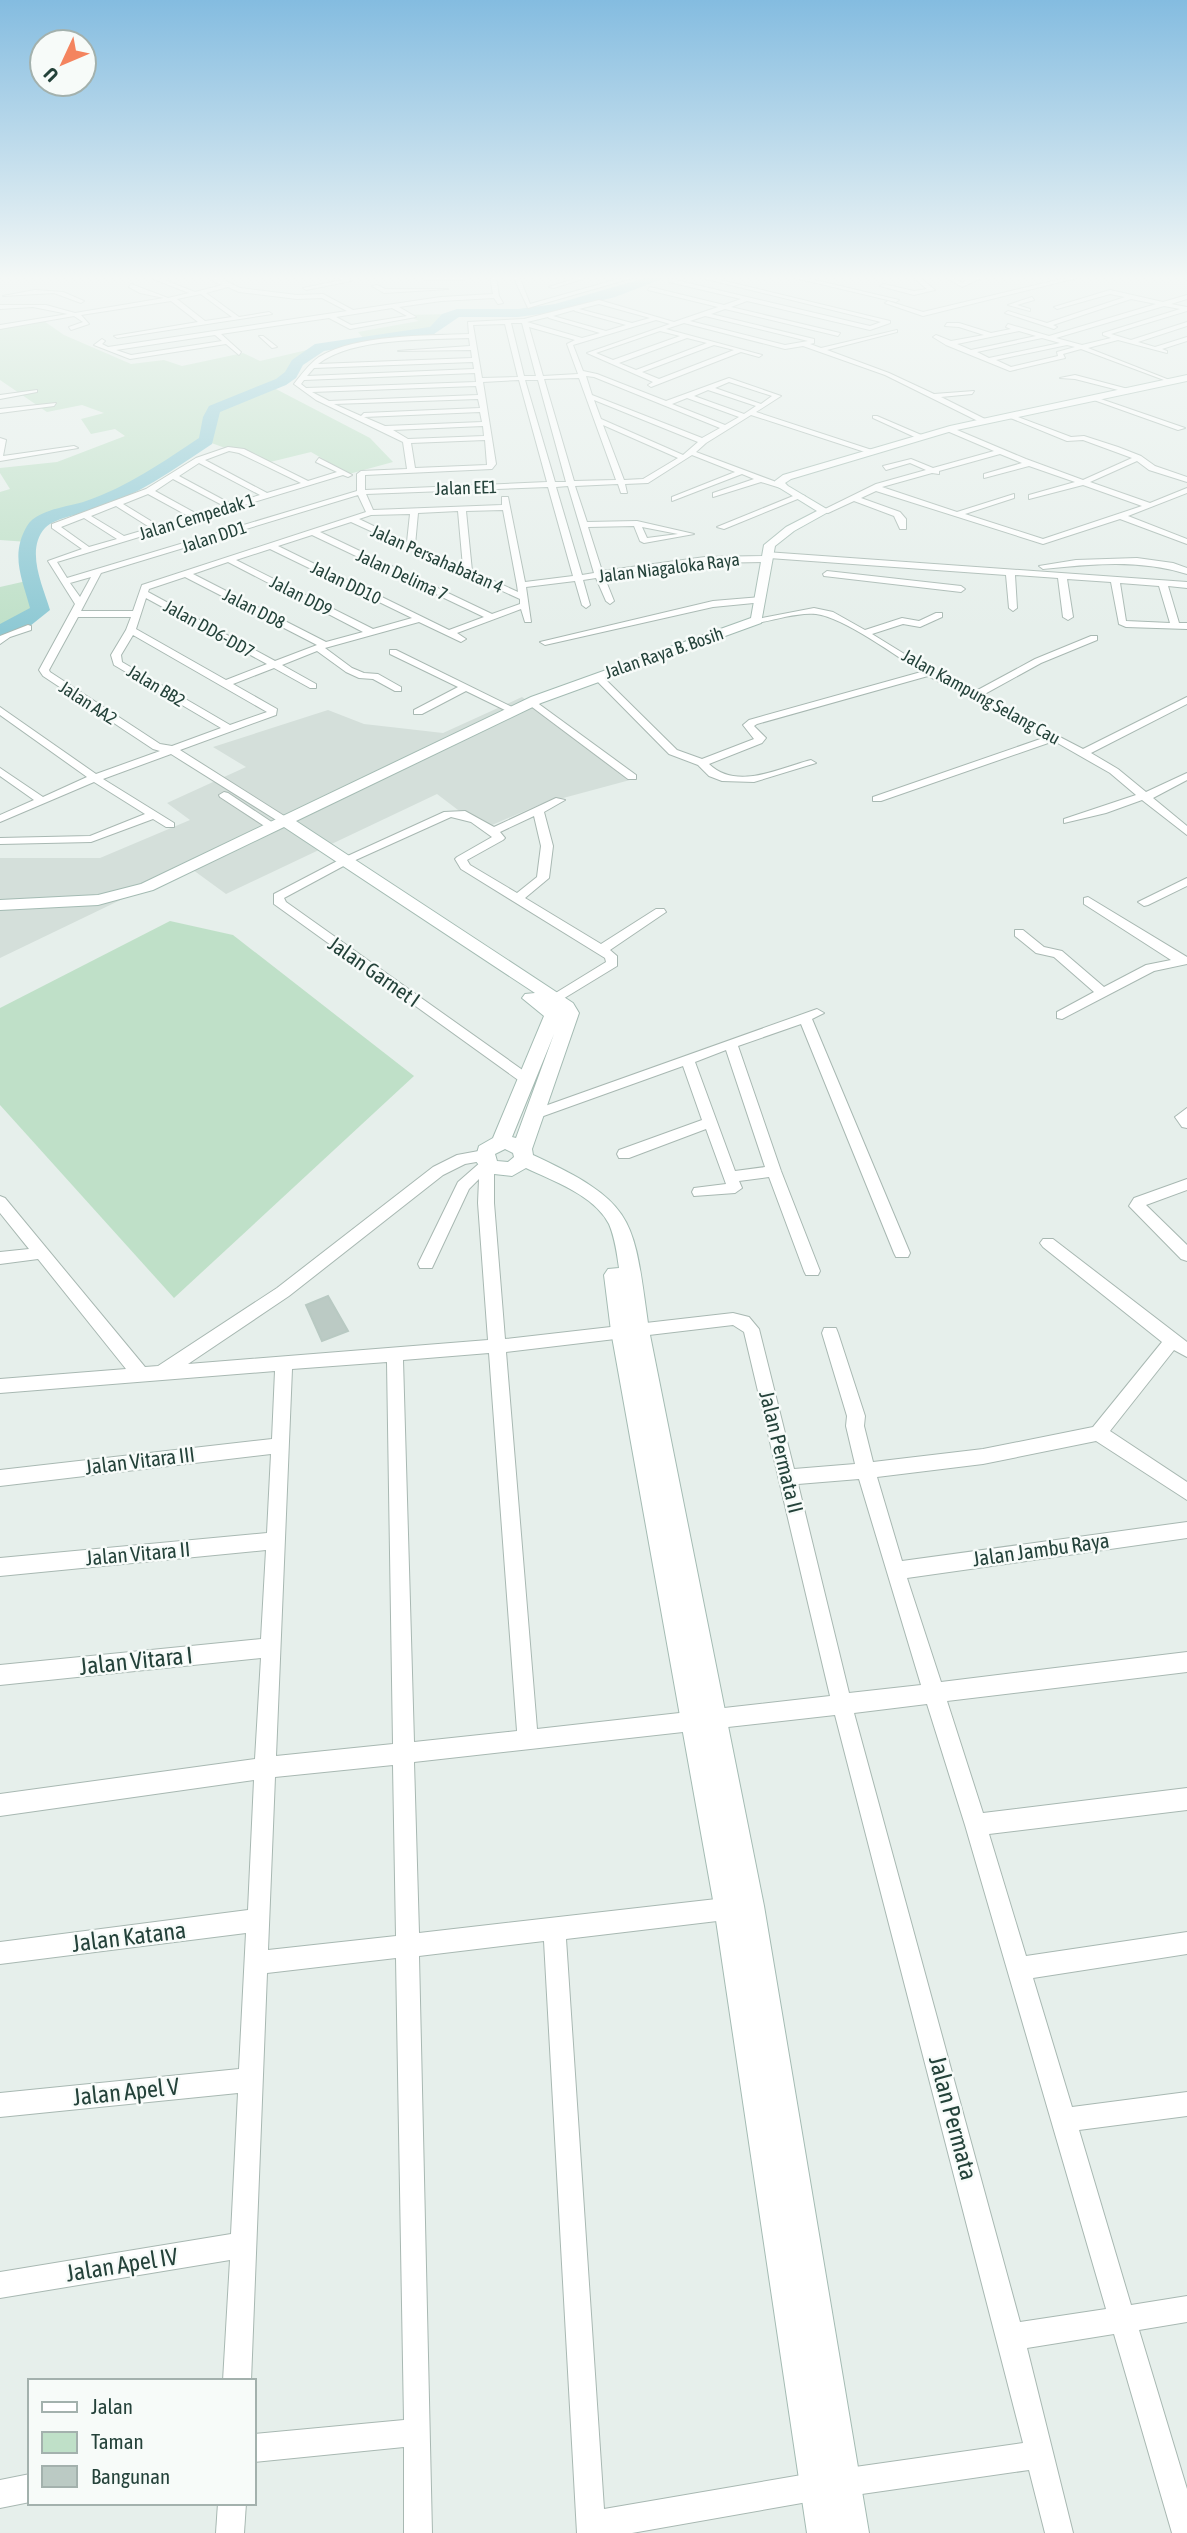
<svg xmlns="http://www.w3.org/2000/svg" width="1187" height="2533" viewBox="0 0 1187 2533" font-family="'Asap Condensed',sans-serif">
<style>
.built{fill:#d4dfda}
.green{fill:#bfe0c8}
.lines{fill:none;stroke-linecap:round;stroke-linejoin:round}
.river{fill:#8ec9d4;fill-rule:evenodd}
.building{fill:#bbcac4;stroke:#b8c9c2;stroke-width:2}
.street-casing{stroke:#a8b8b2;stroke-width:2}
.secondary-casing{stroke:#a4bbb3;stroke-width:2}
.street{fill:#fff;fill-rule:evenodd}
.secondary{fill:#fff;fill-rule:evenodd}
.labels{text-anchor:middle;stroke-width:5;stroke-linejoin:round;paint-order:stroke}
.far-street-label{font-size:18px;fill:#24423a;stroke:#f7fbf9}
.street-label{font-size:21px;fill:#24423a;stroke:#f7fbf9}
.near-street-label{font-size:24px;fill:#24423a;stroke:#f7fbf9}
</style>
<rect width="100%" height="100%" fill="#e6efeb"/>
<polygon class="built" points="522,697 630,780 541,804 483,829 437,794 226,894 189,867 0,958 0,858 100,858 190,820 167,803 246,767 213,747 328,710 364,724 443,733"/>
<g class="green">
<polygon points="451,314 439,322 434,330 365,340 358,332 419,321 405,315"/>
<polygon points="41,319 64,335 131,364 164,360 182,366 243,353 260,361 320,347 297,363 291,375 272,387 370,438 393,462 349,474 311,452 266,463 206,441 146,480 95,504 49,518 36,526 28,542 0,540 0,492 10,489 0,473 0,468 57,462 125,436 115,429 91,434 81,419 104,413 82,405 47,412 0,380 0,326"/>
<polygon points="31,580 40,610 23,622 0,631 0,587"/>
<polygon points="170,921 233,935 414,1076 174,1298 0,1105 0,1008"/>
</g>
<g class="lines">
<path class="river" d="M652 276H670L615 297 555 312 518 317H459L434 334 324 351 303 365 296 378 286 385 220 412 212 444C173 470 134 498 90 511 77 515 55 518 45 528 25 550 43 586 50 610L30 626 0 637V624L30 608C22 578 10 555 27 526 37 509 69 507 86 501 127 487 163 462 199 438L203 417 209 406 276 379 285 372 292 360 315 344 430 327 442 314 457 309H518L555 304Z"/>
</g>
<polygon class="building" points="328,1296 348,1331 322,1341 306,1305"/>
<g class="lines">
<g class="street-casing">
<g id="street">
<path d="M146 276H154L195 292 222 285 215 282 210 276H216L240 288 297 295 323 294 353 310 441 297 493 294 490 276H496L499 296 503 303 498 304 494 298 441 301 399 307 416 317 350 329 329 318 221 334 241 352 239 355 226 344 130 359 94 345 102 339 105 341 102 344 108 347 347 311 322 298 297 299 239 292 228 287 206 293 239 317 269 312 272 314 117 338 114 336 198 322 171 301 81 315 89 324 71 330 69 327 83 322 74 316 0 329V325L68 314 33 307 0 309V305H46L75 313 164 298 140 293 129 287 131 284 168 298 189 293ZM201 294 202 295 232 317 205 321 177 299ZM392 308 407 316 351 325 336 317ZM215 335 222 341 131 355 116 350Z"/>
<polygon points="335,276 343,276 351,281 306,290 303,288 342,280"/>
<polygon points="513,276 519,276 530,304 629,276 639,276 528,308"/>
<polygon points="583,276 592,276 554,288 549,287"/>
<path d="M694 276H704L890 321V323L870 330 747 301 731 307 840 333 838 336 725 309 711 314 814 339V343L810 344 821 348 897 330V332L827 350 889 373 934 394 974 391 972 394 941 397 989 421 982 423 885 375 803 346 785 349 684 323 666 329 762 355 759 357 741 352 651 387 648 385 653 382 587 353 670 324 656 320 573 345 583 371 597 374 666 401 729 378 781 396 756 412 875 451 868 453 751 415 706 443 696 452 787 486V490L761 482 713 497V493L754 479 742 474 672 501V497L735 472 692 455 648 483 625 484 627 493H621L618 484 575 486 587 522 637 521 694 534 644 543 640 541 634 526 588 527 602 571 705 557 763 556 766 552 1187 582V588L1168 586 1179 623H1187V629L1126 627 1119 624 1111 582 1067 579 1073 617 1068 620 1063 617 1058 578 1015 575 1017 608 1013 611 1009 608 1006 575 769 558 766 562 705 563 604 576 614 601 610 604 606 601 596 578 583 580 590 605 586 608 582 605 575 581 526 587 531 622H525L521 609 457 633 466 639 461 642 419 622 325 648 352 668 364 673 378 674 401 687V691H395L373 679 359 678 346 672 317 651 282 665 316 684V688H310L274 668 233 684 277 709 276 715 180 750 289 819V823H281L171 754 103 779 174 823V827H166L153 819 91 842 0 844V838L90 836 145 814 94 782 0 822V815L34 800 0 776V768L43 797 87 777 0 715V707L96 774 160 751 153 749 43 676 39 670 75 604 48 561 82 549 52 528V524L146 489 196 458 228 447 244 449 308 481 337 472 316 462 319 458 352 475 348 477 343 475 57 562 67 578 357 491V474L361 471 407 469 403 442 316 400 294 384C301 375 309 364 319 357 357 334 425 336 469 334L468 322 524 319 599 300 674 322 718 307 648 290 650 287 724 305 741 299 669 282 671 279 870 326 881 322ZM599 304 650 318 632 323 579 309ZM574 310 575 311 626 325 606 331 553 316ZM705 316 808 341 785 345 690 321ZM548 317 549 318 600 333 582 338 527 322ZM511 323H522L536 376H524ZM505 324 518 377 482 378 473 325ZM529 327 575 340 567 344 578 374 543 376ZM660 331 680 336 613 360 596 353ZM469 338 470 346 398 351 471 350 472 358 318 364C353 337 427 340 469 338ZM687 338 707 343 636 370 619 363ZM714 345 734 350 659 379 642 372ZM473 362 474 369 307 376 314 368ZM475 373 476 382 306 388 301 384 304 380ZM586 376 594 377 720 428 702 438 592 395ZM579 378 616 480 574 481 544 379ZM519 380 547 482 365 490V475L492 469 496 464 483 382ZM525 380H538L566 482H555ZM729 382 772 396 761 404 715 388ZM476 386 478 395 329 401 312 392ZM708 390 756 406 744 414 694 396ZM687 398 739 417 725 425 672 404ZM478 399 480 408 364 413 361 416 334 404ZM594 400 698 442 683 455 601 419ZM480 412 482 422 385 426 364 417ZM603 425 678 458 643 479 624 480ZM483 426 484 436 408 439 393 430ZM485 440 487 465 415 468 411 443ZM229 451 239 453 301 483 267 493 205 460ZM199 463 260 495 231 504 179 476ZM173 479 224 506 197 514 155 491ZM568 486 594 573 582 575 556 487ZM548 487 573 576 525 582 508 497H502V505L373 510 366 494ZM148 494 190 517 159 526 123 504ZM358 495 366 512 142 585 133 611H81L101 573ZM116 506 151 528 124 536 91 516ZM503 510 517 585 518 592 472 571 466 511ZM458 511 463 567 415 545 418 513ZM410 514 407 542 359 519 371 515ZM84 518 117 539 89 547 61 527ZM351 522 520 599V604L492 614 320 532ZM642 527 678 534 647 538ZM312 535 484 617 449 630 278 546ZM270 549 412 618 373 629 236 560ZM228 562 363 632 326 642 193 574ZM91 577 80 597 70 583ZM185 577 317 645 275 661 148 592 149 589ZM1120 583 1159 586 1170 623 1126 621ZM146 598 267 664 226 680 136 629ZM78 617H131L126 630 111 655 114 665 221 728 172 746 160 744 50 672 49 670ZM133 635 267 712 230 725 122 662 121 655Z"/>
<polygon points="787,276 798,276 899,300 896,302"/>
<polygon points="911,276 918,276 935,290 914,295 880,286 883,284 914,291 927,289"/>
<polygon points="944,276 951,276 962,283 974,276 981,278 962,287"/>
<polygon points="1074,276 1085,276 923,316 885,303 888,301 923,312"/>
<polygon points="462,277 464,280 427,280 430,278"/>
<polygon points="377,285 385,289 448,289 384,293 372,286"/>
<polygon points="35,290 63,292 84,301 81,303 54,293 3,296"/>
<path d="M1110 290 1163 302 1187 295V299L1171 304 1187 307V311L1111 334 1131 340 1187 322V326L1138 342 1155 347 1187 337V341L1162 349 1167 351V353L1118 340 1088 348 1172 381V383L1081 349 1063 354 1065 358 1010 371 946 345 933 337 936 335 951 341 984 335 959 327 945 326 947 323H959L991 333 1011 329 1006 327 1008 324 1049 336 1156 304 1131 299 1053 325 1057 327 1054 329 1005 313 1008 311 1047 323 1125 297 1110 294 1057 309 1054 307ZM1164 306 1180 309 1103 333V335L1111 338 1082 345 1056 338ZM1019 331 1036 336 971 350 957 344ZM1042 338 1060 343 989 358 977 352ZM1067 345 1075 347 1057 352 1058 356 1011 367 996 360Z"/>
<polygon points="1032,297 1034,300 1017,305 1030,309 1030,311 1008,305"/>
<polygon points="259,336 263,336 277,347 272,348"/>
<polygon points="1075,375 1132,390 1133,391 1130,393 1075,379 1060,378"/>
<polygon points="37,390 37,392 0,399 0,395"/>
<polygon points="1091,397 1095,397 1185,428 1178,430 1091,399"/>
<polygon points="56,403 54,406 0,413 0,409"/>
<path d="M1010 414 1071 437 1084 436 1118 447 1141 456 1155 466 1187 477V482L1149 470 1137 461 1090 482 1150 503 1187 488V493L1128 516 1187 539V544L1120 519 1043 544 876 491 861 498 900 512 906 519V529H900L894 516 854 501 828 513 821 511 876 484 926 470 910 463 886 470 883 466 911 459 933 468 994 451 947 431 950 427 1026 459 1083 480 1132 458 1083 440 1067 441 1008 417ZM1000 454 1022 463 984 474V478L1029 466 1075 482 1029 495V499L1083 485 1142 506 1043 539 965 514 1014 498V494L957 512 882 487 932 473 939 474V471Z"/>
<polygon points="873,416 877,416 926,437 919,439 873,418"/>
<polygon points="0,438 6,440 3,456 74,446 78,448 0,461"/>
<polygon points="798,494 805,496 724,529 717,527"/>
<path d="M1137 558 1173 563 1187 568V574C1139 559 1092 564 1043 569L1039 566 1076 560Z"/>
<polygon points="827,571 961,586 965,589 961,592 824,576 823,574"/>
<polygon points="761,597 764,598 764,602 713,607 545,645 540,642 713,601"/>
<path d="M814 608 833 612 865 630 902 618 919 621 936 613H942V617L920 627 903 624 872 634 932 671 974 692 1035 659 1091 636H1097V640L1041 663 981 696 1083 749 1187 697V704L1091 753 1118 769 1146 792 1187 773V780L1153 798 1187 826V835L1142 800 1106 813 1064 823V819L1136 795 1110 773 1054 741 881 801H873V797L1046 737 928 676 757 724 754 726 766 738 762 743 709 764C737 791 779 768 811 760L816 763 754 782 722 781 709 776 698 765 669 754 592 676 600 674 677 750 702 759 754 739 743 725 749 720 921 672C898 657 843 617 816 614 798 612 775 620 757 623L752 620Z"/>
<polygon points="28,625 31,626 31,630 10,637 0,644 0,636"/>
<polygon points="390,650 396,650 518,710 509,712 466,691 422,714 414,714 414,710 458,687 390,654"/>
<polygon points="532,699 636,775 636,779 628,779 528,704 527,702"/>
<polygon points="224,792 228,793 279,827 269,829 220,797 219,795"/>
<path d="M556 798 565 800 544 812 553 846 549 878 525 898 601 944 656 909H664L666 912 610 950 617 956V966L548 1008 543 1009 536 1005 606 962 605 958 461 869 455 859 457 857 492 837 471 822 451 817 349 863 284 898 286 902 531 1076 533 1079 531 1082H521L274 904V894L341 859 444 812 465 811 494 827ZM534 816 541 846 537 877 517 893 470 865 467 860 503 840 505 838 500 832Z"/>
<polygon points="1187,878 1187,886 1148,905 1144,906 1138,902"/>
<polygon points="1088,897 1187,957 1187,964 1154,971 1062,1019 1057,1018 1057,1012 1094,992 1054,957 1036,953 1015,936 1015,930 1023,930 1044,947 1062,951 1104,987 1146,965 1171,960 1084,904 1084,898"/>
<path d="M817 1009 824 1013 812 1019 910 1253 908 1257H896L894 1253 801 1024 738 1046 781 1171 820 1271 818 1275H806L804 1271 769 1177 739 1181 742 1188 735 1193 694 1196 692 1192 694 1188 726 1184 706 1129 629 1158H619L617 1154 619 1150 702 1120 683 1066 538 1118H528L526 1115 528 1112ZM726 1050 765 1167 735 1171 695 1062Z"/>
<polygon points="1187,1108 1187,1128 1182,1127 1175,1117"/>
<path d="M484 1150 489 1151 491 1155 488 1159 494 1164V1203L505 1339 733 1313 749 1317 759 1329 794 1469 855 1464 846 1426 847 1416 822 1333 824 1328H836L838 1333 865 1416 864 1426 873 1462 983 1449 1093 1427 1162 1342 1043 1247 1040 1243 1043 1239H1053L1187 1342V1357L1174 1350 1110 1431 1187 1482V1500L1096 1441 983 1464 877 1477 902 1561 1187 1522V1538L907 1578 941 1682 1187 1652V1672L947 1701 983 1813 1187 1788V1810L989 1834 1026 1956 1187 1932V1954L1033 1978 1072 2107 1187 2092V2116L1079 2130 1131 2305 1187 2296V2322L1139 2330 1187 2489V2533H1172L1114 2334 1027 2348 1073 2533H1045L1029 2470 841 2497 831 2492 829 2496 819 2500 632 2533H577L544 1941 419 1956 432 2533H404V2447L254 2462V2434L404 2420 396 1958 267 1973 251 2381H223L230 2260 0 2298V2272L231 2234 238 2093 0 2117V2093L239 2069 246 1933 0 1964V1942L248 1910 254 1780 0 1816V1794L255 1759 261 1658 0 1685V1665L261 1639 266 1550 0 1576V1558L267 1533 271 1454 0 1486V1470L272 1439 275 1371 0 1393V1379L126 1369 38 1259 0 1264V1252L29 1249 0 1213V1196L5 1198 145 1367 158 1366 277 1288 433 1167 457 1155ZM482 1161 458 1182 418 1264 420 1268H432L469 1189 479 1179 478 1203 488 1340 188 1364 289 1296 443 1175 465 1164ZM733 1325 744 1332 830 1696 537 1729 506 1352ZM489 1353 517 1731 414 1742 403 1360ZM387 1362 393 1744 276 1756 292 1369ZM859 1479 921 1685 849 1693 798 1484ZM927 1704 965 1825 1106 2309 1020 2322 854 1713ZM835 1715 1023 2443 841 2469 831 2473 829 2477 819 2472 604 2509 566 1939 734 1919 742 1916 745 1908 742 1900 734 1897 419 1933 414 1762ZM393 1765 396 1936 268 1950 275 1777Z"/>
<polygon points="1187,1179 1187,1190 1146,1205 1187,1245 1187,1261 1181,1259 1129,1206 1134,1198"/>
<polygon points="30,2474 30,2502 0,2508 0,2480"/>
<polygon points="218,2503 246,2503 244,2533 216,2533"/>
</g>
</g>
<g class="secondary-casing">
<path id="secondary" d="M1187 375V381L952 431 791 479 785 483 788 486 830 511 794 531 775 546 761 623 541 703 296 821 573 1003 579 1013 532 1149 533 1155C639 1204 633 1220 649 1330L764 1906 869 2533H807L713 1900 611 1331 604 1275 608 1269 619 1268C617 1254 615 1238 609 1224 594 1195 553 1181 526 1168L512 1176 485 1173 475 1160 479 1146 493 1138 544 1016 522 998 525 994 535 993 284 827 153 890 98 905 0 910V900L98 895 141 884 531 697 751 618 764 545 786 527 817 511 775 485V481L783 475 950 426ZM554 1034 516 1138 512 1137ZM505 1149 513 1153 514 1157 508 1162 497 1161 495 1154Z"/>
</g>
<use href="#street" class="street"/>
<use href="#secondary" class="secondary"/>
</g>
<linearGradient id="sky" x2="0" y2="1"><stop stop-color="#84bce0"/><stop offset="0.44" stop-color="#f4f8f6"/><stop offset="1" stop-color="#f4f8f6" stop-opacity="0"/></linearGradient>
<rect width="1187" height="631" fill="url(#sky)"/>
<g class="labels">
<g class="far-street-label">
<text transform="translate(466 488) rotate(-2)" y="6">Jalan EE1</text>
<text transform="translate(197 517) rotate(-17)" y="6">Jalan Cempedak 1</text>
<text transform="translate(214 537) rotate(-18)" y="6">Jalan DD1</text>
<text transform="translate(437 559) rotate(24)" y="6">Jalan Persahabatan 4</text>
<text transform="translate(669 568) rotate(-7)" y="6">Jalan Niagaloka Raya</text>
<text transform="translate(402 575) rotate(25)" y="6">Jalan Delima 7</text>
<text transform="translate(346 583) rotate(26)" y="6">Jalan DD10</text>
<text transform="translate(301 596) rotate(27)" y="6">Jalan DD9</text>
<text transform="translate(254 609) rotate(27)" y="6">Jalan DD8</text>
<text transform="translate(209 629) rotate(29)" y="6">Jalan DD6-DD7</text>
<text transform="translate(664 653) rotate(-19)" y="6">Jalan Raya B. Bosih</text>
<text transform="translate(156 686) rotate(31)" y="6">Jalan BB2</text>
<text transform="translate(981 697) rotate(29)" y="6">Jalan Kampung Selang Cau</text>
<text transform="translate(88 703) rotate(33)" y="6">Jalan AA2</text>
</g>
<g class="street-label">
<text transform="translate(374 972) rotate(35)" y="7">Jalan Garnet I</text>
<text transform="translate(781 1452) rotate(76)" y="7">Jalan Permata II</text>
<text transform="translate(140 1461) rotate(-7)" y="7">Jalan Vitara III</text>
<text transform="translate(1041 1550) rotate(-8)" y="7">Jalan Jambu Raya</text>
<text transform="translate(138 1554) rotate(-5)" y="7">Jalan Vitara II</text>
</g>
<g class="near-street-label">
<text transform="translate(136 1661) rotate(-6)" y="8">Jalan Vitara I</text>
<text transform="translate(129 1937) rotate(-7)" y="8">Jalan Katana</text>
<text transform="translate(126 2092) rotate(-6)" y="8">Jalan Apel V</text>
<text transform="translate(953 2118) rotate(75)" y="8">Jalan Permata</text>
<text transform="translate(122 2265) rotate(-9)" y="8">Jalan Apel IV</text>
</g>
</g>
<rect x="28" y="2379" width="228" height="126" fill="#f7fbf9" stroke="#a3b1ad" stroke-width="2"/>
<rect x="42" y="2402" width="35" height="10" fill="#ffffff" stroke="#a3b1ad" stroke-width="2"/>
<text x="91" y="2414" font-size="21" fill="#24423a">Jalan</text>
<rect x="42" y="2432" width="35" height="21" fill="#bfe0c8" stroke="#a3b1ad" stroke-width="2"/>
<text x="91" y="2449" font-size="21" fill="#24423a">Taman</text>
<rect x="42" y="2466" width="35" height="21" fill="#bbcac4" stroke="#a3b1ad" stroke-width="2"/>
<text x="91" y="2484" font-size="21" fill="#24423a">Bangunan</text>
<g transform="translate(63 63) rotate(226)"><circle r="33" fill="#f7fbf9" stroke="#a3b1ad" stroke-width="2"/>
<path d="M0-5L12 26L0 18L-12 26Z" fill="#f4845f"/>
<text y="-10" font-size="19" font-weight="bold" text-anchor="middle" fill="#24423a">U</text>
</g>
</svg>
